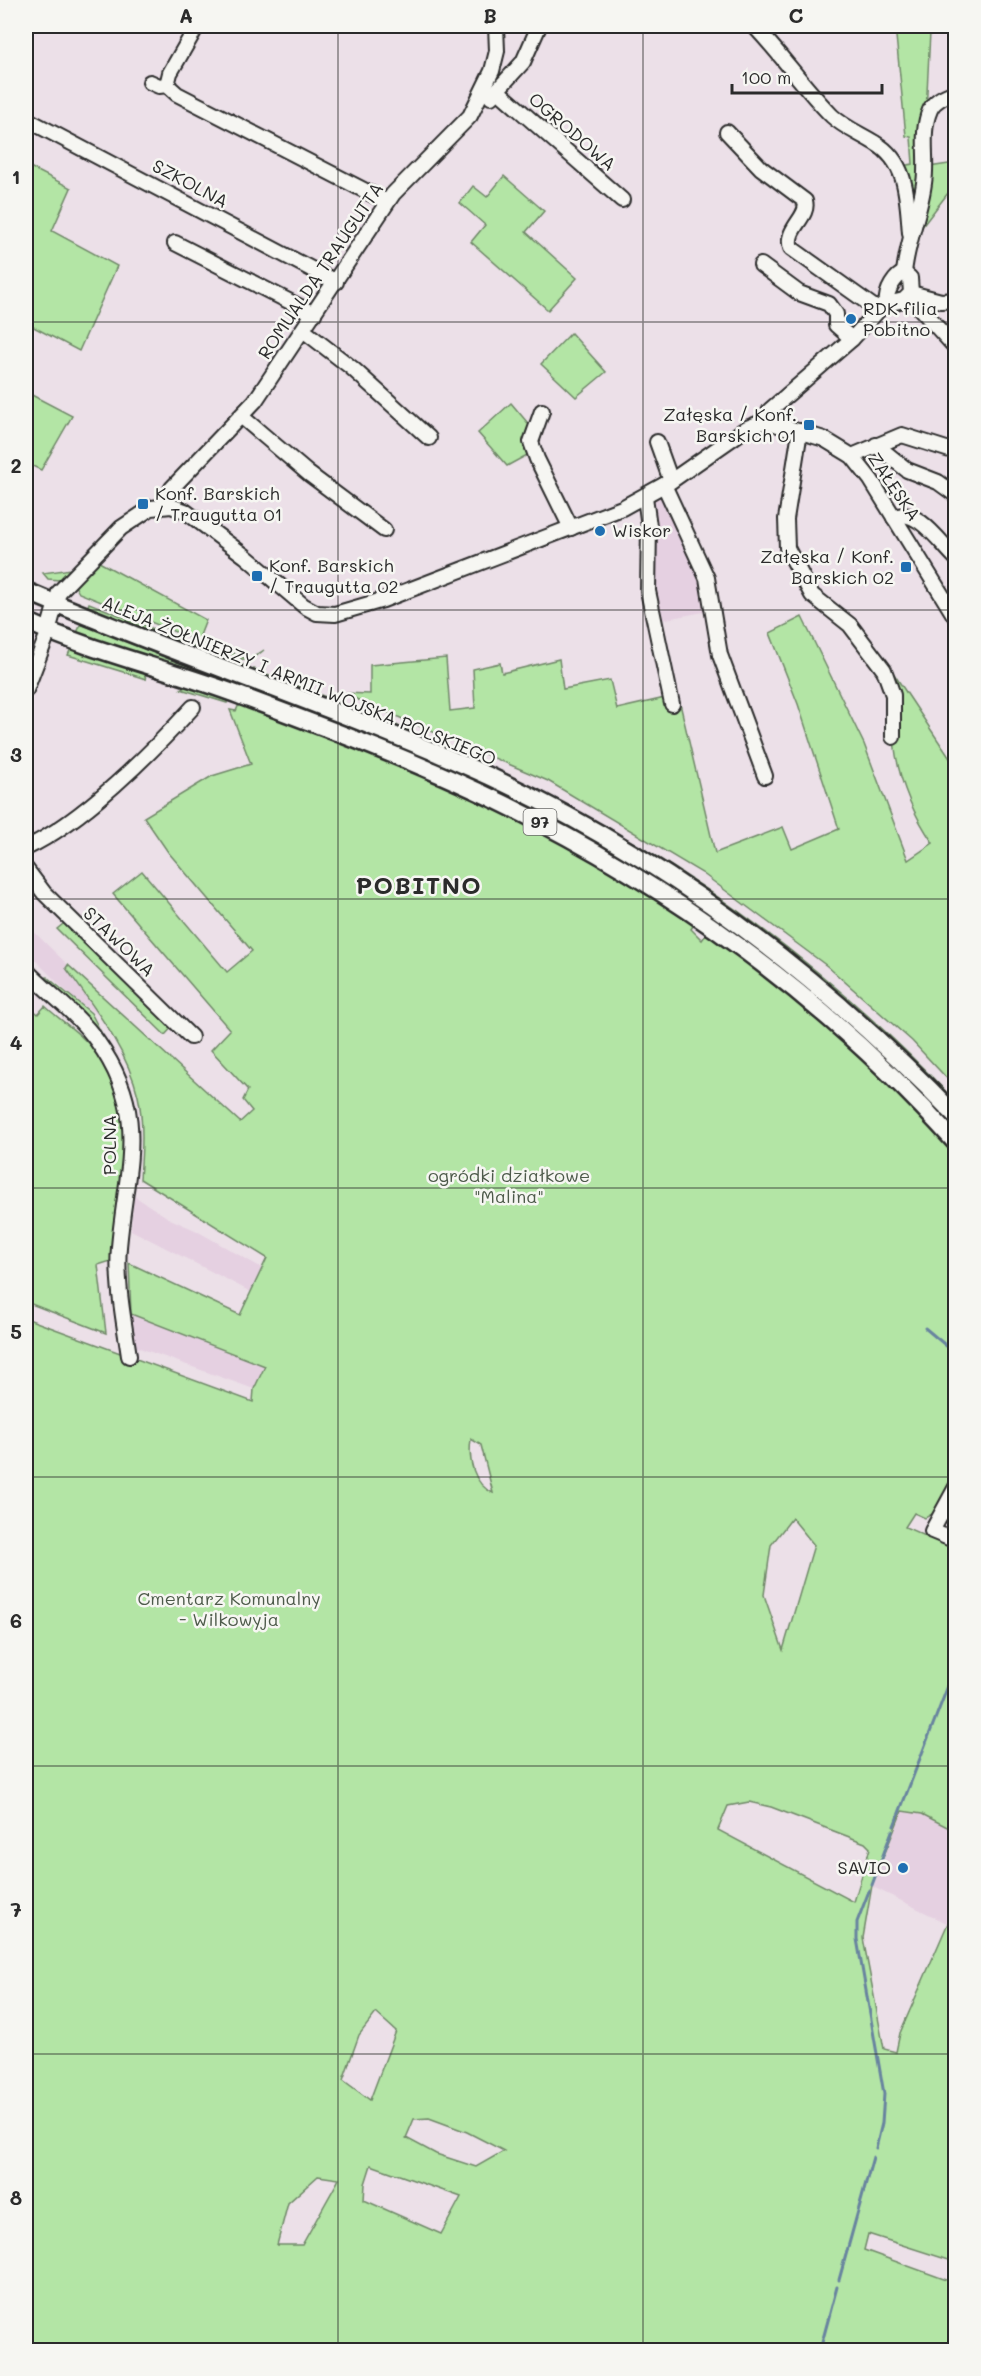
<svg xmlns="http://www.w3.org/2000/svg" width="981" height="2376" viewBox="0 0 981 2376" font-family="Mali,sans-serif">
<style>
.built{fill:#e5d0e1}
.green{fill:#b3e5a5;stroke:#6f8868;stroke-width:1.5;fill-rule:evenodd}
.lines{fill:none;stroke-linecap:round;stroke-linejoin:round}
.stream{stroke:#68849f;stroke-width:3}
.minor-casing{stroke:#2b2b2b;stroke-width:18}
.major-casing{stroke:#2b2b2b;stroke-width:21}
.minor{stroke:#f6f6f2;stroke-width:14}
.major{stroke:#f6f6f2;stroke-width:16}
.grid{fill:none;stroke:#2b2b2b;stroke-width:1.5;stroke-opacity:0.55}
.poi-dot{fill:#1f6fb2;stroke:#f6f6f2;stroke-width:2}
.labels{text-anchor:middle;stroke-width:5;stroke-linejoin:round;paint-order:stroke}
.shield{fill:#f6f6f2;stroke:#686867;stroke-width:1.5}
.shield-label{font-size:16px;font-weight:bold;fill:#2b2b2b}
.street-label{font-size:18px;fill:#2b2b2b;stroke:#f6f6f2}
.poi-label{font-size:18px;fill:#2b2b2b;stroke:#f6f6f2;text-anchor:start}
.park-label{font-size:18px;fill:#4d5a4a;stroke:#f6f6f2}
.district-label{font-size:24px;font-weight:bold;letter-spacing:1.5px;fill:#2b2b2b;stroke:#f6f6f2}
.neatline{fill:none;stroke:#2b2b2b;stroke-width:2}
.grid-label{font-size:20px;text-anchor:middle;font-weight:bold;fill:#2b2b2b}
</style>
<rect width="100%" height="100%" fill="#ece0e8"/>
<filter id="ink" filterUnits="userSpaceOnUse"><feTurbulence type="fractalNoise" baseFrequency=".0167" numOctaves="2"/><feDisplacementMap in="SourceGraphic" scale="12" xChannelSelector="R" yChannelSelector="G"/><feConvolveMatrix kernelMatrix="1 2 1 2 8 2 1 2 1" color-interpolation-filters="sRGB"/></filter>
<g filter="url(#ink)">
<g class="built">
<polygon points="664,494 703,578 709,611 661,620 653,575 653,500"/>
<polygon points="26,924 68,965 66,968 100,1016 74,999 26,951"/>
<polygon points="134,1196 170,1219 195,1230 262,1268 251,1292 131,1230"/>
<polygon points="131,1314 265,1365 254,1389 134,1346"/>
<polygon points="902,1811 922,1814 955,1831 955,1927 873,1887"/>
</g>
<g class="green">
<polygon points="895,26 948,26 930,32 923,174 911,224 901,166 913,164 911,137 906,136"/>
<polygon points="955,163 955,184 918,232 929,167"/>
<polygon points="26,165 71,188 52,231 117,266 79,351 26,323"/>
<polygon points="504,176 544,211 526,232 577,278 548,310 471,242 485,225 460,203 473,186 487,197"/>
<polygon points="571,333 606,372 576,397 541,364"/>
<polygon points="26,392 72,416 41,470 26,463"/>
<polygon points="511,403 532,428 529,454 507,466 478,433"/>
<polygon points="99,562 206,620 199,638 249,660 264,650 249,662 79,593 75,586"/>
<polygon points="71,569 59,580 48,579 43,573"/>
<polygon points="89,603 243,665 241,669 87,608"/>
<path d="M802 617 864 744 908 860 933 843C911 811 898 779 894 741 892 717 895 695 892 671L955 766V1087L912 1041 827 966 702 873 548 781 342 693 370 694V665L446 658 450 711 475 708 473 669 500 663 502 673 559 659 563 689 610 680 617 709 678 695 715 853 783 827 792 849 839 829 798 704 770 633Z"/>
<polygon points="81,624 172,660 237,681 234,687 76,635"/>
<polygon points="72,646 143,670 146,679 68,655"/>
<path d="M254 669C338 702 424 734 506 774 674 855 827 965 955 1101V1108L666 867 252 673Z"/>
<polygon points="189,685 229,698 227,703 181,689"/>
<polygon points="247,685 490,784 583,832 706,909 836,1009 945,1114 955,1126 955,1132 902,1079 630,866 245,691"/>
<path d="M240 702C332 738 425 774 514 816 577 846 636 885 695 923L691 929 702 940 708 932 790 995 834 1034 899 1093 955 1154 956 1436 951 1445 955 1448V1473L934 1513 925 1518 914 1513 905 1527 955 1549V1831L922 1814 902 1811 872 1885 863 1938 884 2049 896 2052 900 2033 948 1923 955 1927V2262L868 2234 864 2250 955 2283V2350H26V1324L28 1319 253 1402 254 1389 265 1366 131 1314 129 1263 240 1315 267 1258 140 1179C142 1152 144 1122 138 1096 127 1049 93 1006 66 968L68 965 240 1122 252 1111 243 1100 248 1090 211 1050 230 1030 113 894 142 871 227 972 252 951 168 852 144 817 212 776 251 764 230 710 236 711ZM471 1439 481 1445 493 1493C473 1484 468 1459 471 1439ZM792 1518 814 1545 783 1650 764 1595 771 1545ZM749 1802 771 1807 865 1843 870 1848 854 1902 718 1830 728 1806ZM376 2013 396 2031 370 2100 343 2080 359 2035ZM429 2118 467 2132 504 2151 476 2167 436 2154 406 2138 414 2119ZM371 2165 461 2197 441 2234 364 2200 365 2184ZM318 2176 339 2179 302 2245H277L288 2203Z"/>
<polygon points="68,920 175,1024 165,1035 57,929"/>
<polygon points="47,977 91,1013 102,1034 44,979"/>
<path d="M26 1003 38 1014 45 1006C62 1022 86 1037 99 1056 143 1114 120 1195 111 1261L98 1265 106 1333 26 1302Z"/>
</g>
<g class="lines">
<g class="stream">
<polyline points="925,1328 956,1354"/>
<polyline points="894,1826 956,1665"/>
<polyline points="872,1885 892,1831"/>
<polyline points="869,1891 857,1922 857,1939 884,2094 882,2123 876,2148"/>
<polyline points="839,2280 873,2157"/>
<polyline points="820,2350 837,2287"/>
</g>
<g class="minor-casing">
<g id="minor">
<path d="M754 26C781 54 805 89 832 116 845 128 861 134 875 143 908 162 907 199 910 233"/>
<polyline points="150,82 159,86 167,85"/>
<polyline points="167,85 177,94 387,202"/>
<polyline points="167,85 170,73 197,26"/>
<polyline points="498,91 622,200"/>
<polyline points="491,97 523,62 539,26"/>
<polyline points="26,119 336,282"/>
<path d="M727 132 761 168 805 201C810 217 784 229 791 248L878 310"/>
<polyline points="175,243 314,314"/>
<polyline points="761,265 799,293 829,304 836,314 836,325 852,339"/>
<path d="M904 273C907 241 920 214 924 183 928 159 920 133 930 110 934 100 946 95 956 92"/>
<path d="M904 273 910 278 911 293 904 300 891 303 887 301C886 291 895 276 904 273Z"/>
<polyline points="911,293 941,301 956,300"/>
<polyline points="917,295 917,305 956,348"/>
<polyline points="303,330 352,368 429,438"/>
<polyline points="542,411 531,442 537,459 571,528"/>
<polyline points="242,417 309,474 384,530"/>
<polyline points="765,421 770,410 852,339 887,301"/>
<polyline points="800,431 786,519 787,548 812,595 850,625 884,670 893,695 893,737"/>
<polyline points="657,442 671,481"/>
<polyline points="876,445 907,470 938,482 956,495"/>
<polyline points="852,456 902,435 956,452"/>
<polyline points="664,485 707,578 720,655 765,776"/>
<polyline points="645,497 649,526 648,591 672,704"/>
<polyline points="163,505 172,488 255,401 393,194 470,116 492,71 497,51 496,26"/>
<path d="M894 518C916 505 941 544 956 558"/>
<polyline points="26,690 46,638 59,592 121,528 151,508 171,506 185,511 245,556 304,606 317,613 335,614 383,600 622,508 671,481 747,428 765,421 824,439 852,456 871,480 956,618"/>
<path d="M26 848C82 822 151 753 193 707"/>
<polyline points="26,869 44,893 191,1037"/>
<path d="M26 970C49 994 78 1014 97 1041 150 1115 126 1166 119 1247 116 1283 124 1321 129 1356"/>
<polyline points="956,1487 932,1531 956,1541"/>
</g>
</g>
<g class="major-casing">
<g id="major">
<path d="M26 591C178 656 337 707 489 776 665 858 821 976 956 1116"/>
<path d="M26 621C95 653 170 669 241 696 329 729 418 762 502 803 672 886 829 1001 956 1143"/>
</g>
</g>
<use href="#minor" class="minor"/>
<use href="#major" class="major"/>
</g>
</g>
<path class="grid" d="M338 26V2350M643 26V2350M26 322H956M26 610H956M26 899H956M26 1188H956M26 1477H956M26 1766H956M26 2054H956"/>
<g class="poi-dot">
<circle cx="851" cy="319" r="6"/>
<rect x="803" y="419" width="12" height="12" rx="3"/>
<rect x="137" y="498" width="12" height="12" rx="3"/>
<circle cx="600" cy="531" r="6"/>
<rect x="900" y="561" width="12" height="12" rx="3"/>
<rect x="251" y="570" width="12" height="12" rx="3"/>
<circle cx="903" cy="1868" r="6"/>
</g>
<g class="labels">
<rect class="shield" x="523.5" y="809" width="33" height="26" rx="4.5"/>
<g class="shield-label">
<text x="540" y="828">97</text>
</g>
<g class="street-label">
<text transform="translate(572 132) rotate(41)" y="6">OGRODOWA</text>
<text transform="translate(190 184) rotate(28)" y="6">SZKOLNA</text>
<text transform="translate(321 271) rotate(-56)" y="6">ROMUALDA TRAUGUTTA</text>
<text transform="translate(894 487) rotate(56)" y="6">ZAŁĘSKA</text>
<text transform="translate(299 681) rotate(22)" y="6">ALEJA ŻOŁNIERZY I ARMII WOJSKA POLSKIEGO</text>
<text transform="translate(119 942) rotate(44)" y="6">STAWOWA</text>
<text transform="translate(110 1145) rotate(-90)" y="6">POLNA</text>
</g>
<g class="poi-label">
<text x="863" y="315">RDK filia<tspan x="863" dy="21">Pobitno</tspan></text>
<text x="797" y="421" text-anchor="end">Załęska / Konf.<tspan x="797" dy="21">Barskich 01</tspan></text>
<text x="155" y="500">Konf. Barskich<tspan x="155" dy="21">/ Traugutta 01</tspan></text>
<text x="612" y="537">Wiskor</text>
<text x="894" y="563" text-anchor="end">Załęska / Konf.<tspan x="894" dy="21">Barskich 02</tspan></text>
<text x="269" y="572">Konf. Barskich<tspan x="269" dy="21">/ Traugutta 02</tspan></text>
<text x="891" y="1874" text-anchor="end">SAVIO</text>
</g>
<g class="park-label">
<text x="509" y="1182">ogródki działkowe<tspan x="509" dy="21">"Malina"</tspan></text>
<text x="229" y="1605">Cmentarz Komunalny<tspan x="229" dy="21">- Wilkowyja</tspan></text>
</g>
<g class="district-label">
<text x="419" y="894">POBITNO</text>
</g>
</g>
<rect width="981" height="2376" fill="none" stroke="#f6f6f2" stroke-width="66"/>
<path d="M732 84v9h150v-9" fill="none" stroke="#2b2b2b" stroke-width="3"/>
<text x="741" y="84" font-size="18" fill="#2b2b2b" stroke="#f6f6f2" stroke-width="4.5" paint-order="stroke">100 m</text>
<rect x="33" y="33" width="915" height="2310" class="neatline"/>
<g class="grid-label">
<text x="186" y="23">A</text>
<text x="490" y="23">B</text>
<text x="796" y="23">C</text>
<text x="16" y="184">1</text>
<text x="16" y="473">2</text>
<text x="16" y="762">3</text>
<text x="16" y="1050">4</text>
<text x="16" y="1339">5</text>
<text x="16" y="1628">6</text>
<text x="16" y="1917">7</text>
<text x="16" y="2205">8</text>
</g>
</svg>
